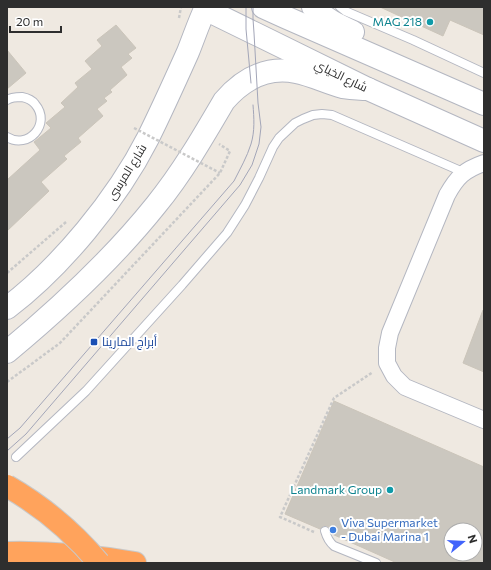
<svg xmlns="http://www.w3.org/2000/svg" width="491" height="570" viewBox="0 0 491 570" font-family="Commissioner,Cairo,sans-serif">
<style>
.building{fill:#cbc7bf;stroke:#cbc5ba;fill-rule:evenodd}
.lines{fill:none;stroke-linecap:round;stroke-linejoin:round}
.lane-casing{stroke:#b4b7c1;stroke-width:10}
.street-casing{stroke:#b4b7c1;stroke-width:18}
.secondary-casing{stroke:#b4b7c1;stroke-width:24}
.highway-casing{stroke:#c9c9c9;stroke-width:24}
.path{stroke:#c9c9c9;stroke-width:2.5;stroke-dasharray:3 2;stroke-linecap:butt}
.lane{stroke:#fff;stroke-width:8}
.street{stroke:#fff;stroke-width:16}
.secondary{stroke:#fff;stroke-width:22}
.highway{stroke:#ffa35c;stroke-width:22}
.tram{stroke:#a3a6b8;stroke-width:1}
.highway-bridge-casing{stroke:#c9c9c9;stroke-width:24;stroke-linecap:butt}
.path-bridge{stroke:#c9c9c9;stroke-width:2.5;stroke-dasharray:3 2;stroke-linecap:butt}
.highway-bridge{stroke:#ffa35c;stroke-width:22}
.culture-dot{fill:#0f9aa8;stroke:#fff;stroke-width:1.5}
.transit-dot{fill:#1a4fb4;stroke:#fff;stroke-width:1.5}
.shop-dot{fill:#3f7fe0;stroke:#fff;stroke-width:1.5}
.labels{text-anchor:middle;stroke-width:4;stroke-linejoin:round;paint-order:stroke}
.culture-label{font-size:12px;fill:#0d838f;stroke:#fff;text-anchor:end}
.street-label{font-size:12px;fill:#2e2e2e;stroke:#fff}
.transit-label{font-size:12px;fill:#164399;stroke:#fff;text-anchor:start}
.shop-label{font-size:12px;fill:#366cbe;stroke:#fff;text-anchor:start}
</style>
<rect width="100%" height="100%" fill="#efe9e1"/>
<g class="building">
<polygon points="380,7 484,7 484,35 450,20 443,36"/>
<polygon points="116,25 136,48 128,54 132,58 121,67 127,75 110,90 112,92 104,98 107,101 97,109 103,116 78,138 81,142 64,156 67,159 41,182 49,191 7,231 7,180 40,150 34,142 51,128 46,123 65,107 61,103 78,87 75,83 92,69 85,61 102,46 97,40"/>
<polygon points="7,50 26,73 7,89"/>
<polygon points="483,310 484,311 484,372 463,363"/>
<path d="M334 401 484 467V563H397L332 534 329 527 327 526H323L320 529 285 514ZM451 530H475V554H451Z"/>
</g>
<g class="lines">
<g class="lane-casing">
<g id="lane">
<polyline points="340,7 345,11 413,40 484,73"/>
<path d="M7 100C11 97 17 97 22 97 27 98 32 100 35 104 52 124 28 150 7 137"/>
<polyline points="16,457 86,391 182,285 227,233 245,205 259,178 273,147 279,138 295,123 303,119 313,115 322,114 332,115 463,172"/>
<path d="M325 531C327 538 329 542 334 546L376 563"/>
</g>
</g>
<g class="street-casing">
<path id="street" d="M484 163C464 170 457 177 447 195L390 333 387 348V363L394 376 405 387 484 420"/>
</g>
<g class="secondary-casing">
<g id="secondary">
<polyline points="263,7 285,17 484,104"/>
<path d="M313 7C325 19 338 25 353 32"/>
<polyline points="205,9 254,33 368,89 484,141"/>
<path d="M7 308C61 267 117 199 148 138 162 110 175 81 188 52 194 37 199 22 206 7"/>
<path d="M7 352C60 308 112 260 156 205 182 173 203 137 224 101 243 79 266 66 296 72 312 75 327 83 343 87 351 88 359 89 368 89"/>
</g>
</g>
<g class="highway-casing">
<path id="highway" d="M7 553C50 552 92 556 135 563"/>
</g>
<g class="path">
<polyline points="179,18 181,7"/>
<polyline points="7,273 66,222"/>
<polyline points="7,382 60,343 220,173 230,151 219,144"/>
<polyline points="314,532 280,517 334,398 373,372"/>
</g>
<use href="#lane" class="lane"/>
<use href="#street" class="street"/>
<use href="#secondary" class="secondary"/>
<use href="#highway" class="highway"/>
<g class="tram">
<polyline points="246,7 246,29 251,83"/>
<path d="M7 439 20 428 234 181C240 169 247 157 251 144 255 131 254 118 253 105"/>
<polyline points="7,451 26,434 240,185 252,165 259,144 261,127 258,103 254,33 253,19 253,7"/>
</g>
<g class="highway-bridge-casing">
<path id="highway-bridge" d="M7 486C42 506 73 532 99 563"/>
</g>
<polyline class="path-bridge" points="134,128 220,173"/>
<use href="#highway-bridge" class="highway-bridge"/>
</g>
<g class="culture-dot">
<circle cx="430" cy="22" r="4"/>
<circle cx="390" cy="490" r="4"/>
</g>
<rect class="transit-dot" x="90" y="338" width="8" height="8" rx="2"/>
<circle class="shop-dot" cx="333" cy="530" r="4"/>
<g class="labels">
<g class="culture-label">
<text x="422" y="26">MAG 218</text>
<text x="382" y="494">Landmark Group</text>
</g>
<g class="street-label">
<text transform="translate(341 76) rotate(26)" y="4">شارع الخياي</text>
<text transform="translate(127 172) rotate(-58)" y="4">شارع المرسى</text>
</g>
<g class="transit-label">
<text x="102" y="346">أبراج المارينا</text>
</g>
<g class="shop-label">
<text x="341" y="527">Viva Supermarket<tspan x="341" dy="14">- Dubai Marina 1</tspan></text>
</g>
</g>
<rect width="491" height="570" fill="none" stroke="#2e2e2e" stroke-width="16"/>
<g transform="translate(463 542) rotate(72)"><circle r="19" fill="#ffffff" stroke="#ababab"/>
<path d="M0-3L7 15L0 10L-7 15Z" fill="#4264fb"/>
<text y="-6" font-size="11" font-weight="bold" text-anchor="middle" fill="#2e2e2e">N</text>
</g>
<path d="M10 26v6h51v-6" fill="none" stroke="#2e2e2e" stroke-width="2"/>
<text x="16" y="26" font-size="12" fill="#2e2e2e" stroke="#ffffff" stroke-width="3" paint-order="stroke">20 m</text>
</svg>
